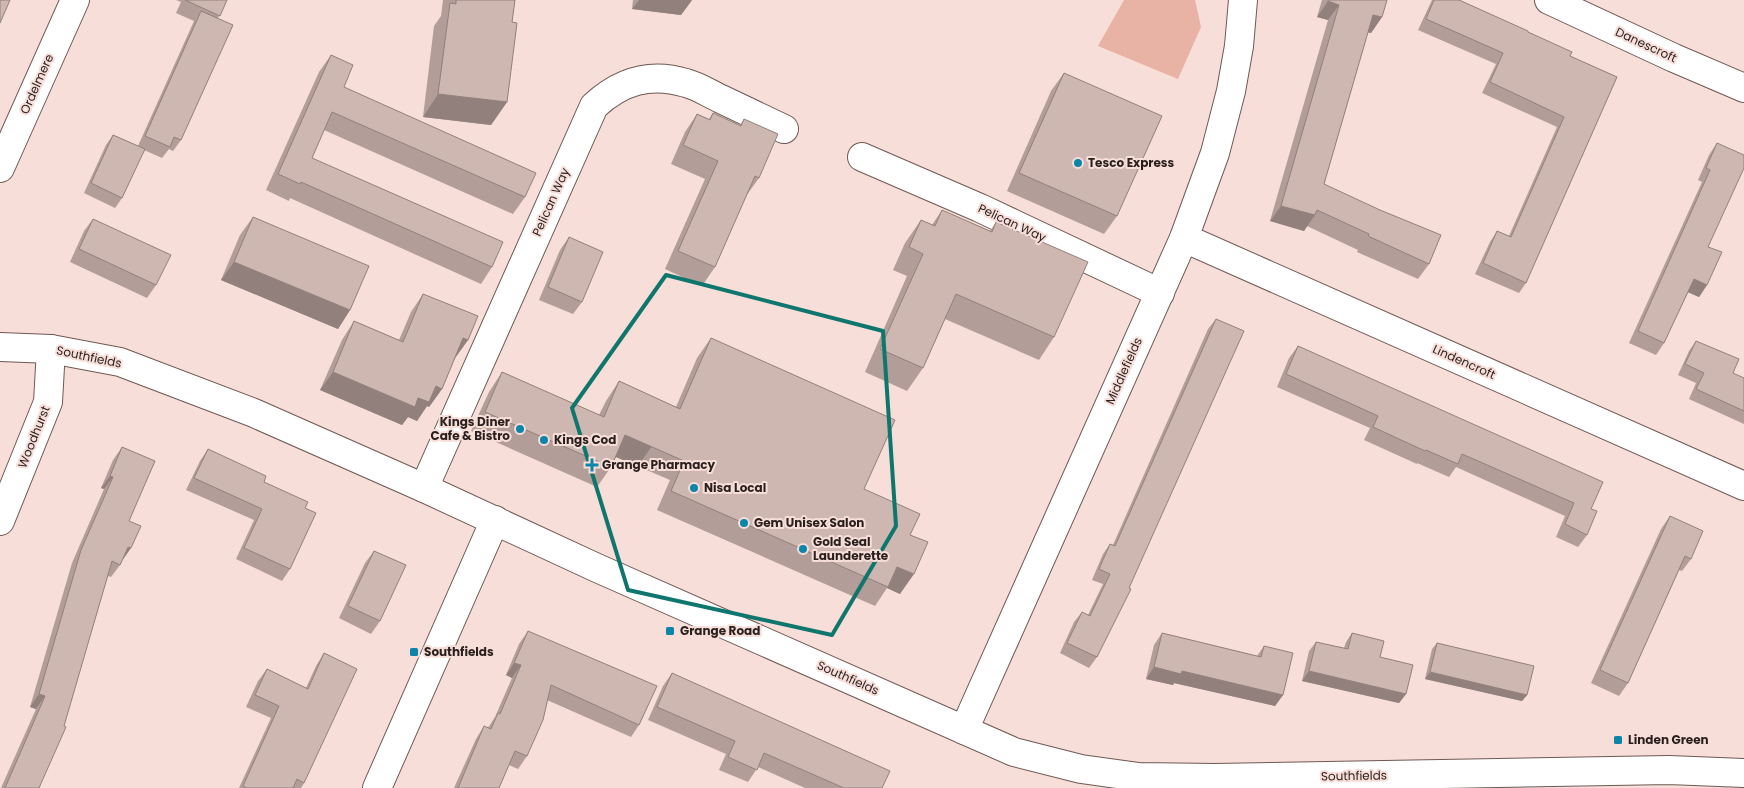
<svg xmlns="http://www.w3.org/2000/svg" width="1744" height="788" viewBox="0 0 1744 788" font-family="Poppins,sans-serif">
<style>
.green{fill:#e8b2a5}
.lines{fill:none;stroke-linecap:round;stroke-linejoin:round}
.minor-casing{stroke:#6e5954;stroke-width:30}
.minor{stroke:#fff;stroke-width:28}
.wall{fill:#b29d98}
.shaded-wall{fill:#91807c}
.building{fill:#cfb7b1;stroke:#91807c}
.marked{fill:none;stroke:#0f766e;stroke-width:4;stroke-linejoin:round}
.poi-dot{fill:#0c85a9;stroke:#f7ded8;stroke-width:2}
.labels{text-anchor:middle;stroke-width:4;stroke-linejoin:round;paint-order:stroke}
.street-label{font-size:12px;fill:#291f1d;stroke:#f7ded8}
.poi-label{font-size:12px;font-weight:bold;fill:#291f1d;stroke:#f7ded8;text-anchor:start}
</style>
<rect width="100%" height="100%" fill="#f7ded8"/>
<polygon class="green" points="1124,0 1195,0 1201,27 1178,79 1098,46"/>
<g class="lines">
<g class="minor-casing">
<g id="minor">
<polyline points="1549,0 1674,58 1744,88"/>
<polyline points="862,157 980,208 1160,293"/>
<polyline points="0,168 75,0"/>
<polyline points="1184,238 1744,486"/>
<polyline points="0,347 51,349 120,362 254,413 424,488 597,568 1014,752 1081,769 1139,777 1215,778 1669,770 1744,773"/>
<path d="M424 488 594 106C621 81 650 72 686 83 698 86 710 94 721 99 742 109 763 119 784 129"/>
<polyline points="0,521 48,402 51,349"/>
<polyline points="964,730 1184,238 1215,153 1231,91 1239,46 1243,0"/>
<polyline points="377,788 495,520"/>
</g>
</g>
<use href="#minor" class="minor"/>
</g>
<g class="wall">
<polygon points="176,0 227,0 218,18 181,140 173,151 169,149 162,158 144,150 122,198 115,208 84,193 106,145 113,135 138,146 194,21 176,13 181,2"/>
<polygon points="443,0 515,0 512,22 507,102 491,125 423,117 434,26 441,16"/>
<polygon points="633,0 692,0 681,15 632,9"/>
<polygon points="1322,0 1387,0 1382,17 1371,33 1368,32 1324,184 1429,264 1418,279 1357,252 1358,250 1307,226 1304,231 1270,221 1328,20 1317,17"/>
<polygon points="1432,0 1459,0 1528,32 1570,56 1617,77 1526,283 1519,293 1475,274 1490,242 1497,231 1509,236 1557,127 1482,93 1496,64 1418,30"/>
<polygon points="331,55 344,87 525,197 513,214 324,130 312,158 492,267 481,284 290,198 289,201 266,190 319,72"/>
<polygon points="1064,73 1117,216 1104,234 1007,191 1051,91"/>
<polygon points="713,113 740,125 744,119 759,178 746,196 715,267 702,286 665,269 705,179 671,164 685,132 697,114 709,119"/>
<polygon points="1717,143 1708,247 1707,285 1699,297 1688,292 1664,343 1656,355 1629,343 1702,182 1698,180 1709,155"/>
<polygon points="942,210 990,231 996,222 1054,337 1039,360 945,319 923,368 907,391 865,372 907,276 893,270 905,243 921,220 932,225"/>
<polygon points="253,217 350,310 338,329 221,280 240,235"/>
<polygon points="93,219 156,285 147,298 70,262 84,231"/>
<polygon points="569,237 582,302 573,314 539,300 560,250"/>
<polygon points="423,294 468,340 455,358 442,389 429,407 427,406 417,421 408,417 402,425 320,390 342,340 354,321 399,340 411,312"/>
<polygon points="1216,319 1097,657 1089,668 1060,653 1074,622 1082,612 1088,615 1103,584 1092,580 1103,554 1110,544 1113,545 1208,329"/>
<polygon points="711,338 910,535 900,594 887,588 875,606 657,510 670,480 616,457 611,467 597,487 471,431 489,392 502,372 599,415 606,401 619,381 676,407 697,358"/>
<polygon points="1696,341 1733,373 1744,378 1744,424 1689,399 1696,383 1678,375 1689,351"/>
<polygon points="1298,346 1591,509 1587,535 1578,547 1556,537 1565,516 1456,467 1449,477 1417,463 1417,464 1364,440 1370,428 1277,387 1289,358"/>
<polygon points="122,447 129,521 122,561 120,565 111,577 108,576 39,788 1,788 36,709 30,707 72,563 104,489 101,488 113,460"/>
<polygon points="208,449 264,482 305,508 290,569 282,581 236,559 254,520 186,490 200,461"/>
<polygon points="1670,516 1691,559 1682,571 1679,570 1628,683 1619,696 1591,683 1661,529"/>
<polygon points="374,551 380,621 371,634 339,618 365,563"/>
<polygon points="528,631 639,725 631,737 547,700 527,756 518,769 509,765 499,788 454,788 476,739 484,726 488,728 495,717 512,678 506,675 519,644"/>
<polygon points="1162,633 1257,656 1264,646 1283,695 1275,706 1174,683 1173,685 1146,679 1154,645"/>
<polygon points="1352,633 1380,657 1406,694 1399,703 1302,681 1309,651 1316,642 1344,648 1346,642"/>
<polygon points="1437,643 1527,695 1522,701 1425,679 1432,649"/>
<polygon points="324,653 304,783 301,788 239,788 271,718 246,707 258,681 267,669 306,688 316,666"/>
<polygon points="672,673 882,788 805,788 758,767 748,782 719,770 726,754 648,720 663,686"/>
</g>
<g class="shaded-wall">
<polygon points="639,0 692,0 681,15 632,9"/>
<polygon points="1328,1 1339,5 1328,20 1317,17"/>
<polygon points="1373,15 1382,17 1371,33 1362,31"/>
<polygon points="438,94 507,102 491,125 423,117"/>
<polygon points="1281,206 1315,215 1304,231 1270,221"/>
<polygon points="234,262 350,310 338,329 221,280"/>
<polygon points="1694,279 1707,285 1699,297 1685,291"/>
<polygon points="463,338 468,340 455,358 451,356"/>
<polygon points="333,372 418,398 436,386 442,389 429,407 427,406 417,421 408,417 402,425 320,390"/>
<polygon points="625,435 652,446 638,466 611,455"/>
<polygon points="110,476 113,477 104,489 101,488"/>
<polygon points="128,547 131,548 122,561"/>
<polygon points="897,567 914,574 900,594 887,588"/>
<polygon points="514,663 521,665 512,678 506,675"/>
<polygon points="1154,667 1182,671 1283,695 1275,706 1174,683 1173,685 1146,679"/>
<polygon points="1309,671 1406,694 1399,703 1302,681"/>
<polygon points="1430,672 1527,695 1522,701 1425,679"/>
<polygon points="39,694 45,696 36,709 30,707"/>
</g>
<g class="building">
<polygon points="0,0 10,0 0,23"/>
<polygon points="185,0 227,0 220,16"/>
<polygon points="456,0 515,0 512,22 517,23 507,102 438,94 450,3 456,4"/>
<polygon points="1328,0 1387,0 1382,17 1373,15 1324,184 1380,210 1441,235 1429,264 1368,236 1369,234 1317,210 1315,215 1281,206 1339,5 1328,1"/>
<polygon points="1434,0 1459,0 1528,31 1528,32 1572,52 1570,56 1617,77 1526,283 1483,263 1497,231 1511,237 1564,117 1490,82 1503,53 1426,19"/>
<polygon points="201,11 233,25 181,140 174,137 170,147 145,136"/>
<polygon points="331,55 353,65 344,87 536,173 525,197 332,112 312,158 503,242 492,267 301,182 300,184 278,174"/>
<polygon points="1064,73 1162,116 1117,216 1019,173"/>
<polygon points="713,113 741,126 744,119 778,134 759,178 755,176 715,267 678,251 718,161 683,145 697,114 710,120"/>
<polygon points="113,135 145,149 122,198 91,183"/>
<polygon points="1717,143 1744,155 1744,168 1708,247 1722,252 1707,285 1694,279 1664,343 1638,331 1710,170 1706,168"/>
<polygon points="942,210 992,232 996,222 1088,262 1054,337 956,294 923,368 880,349 923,254 909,247 921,220 935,226"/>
<polygon points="253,217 369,266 350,310 234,262"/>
<polygon points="93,219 171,255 156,285 79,249"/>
<polygon points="569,237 603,252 582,302 548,287"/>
<polygon points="423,294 478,316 468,340 463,338 442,389 436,386 429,402 418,398 415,407 333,372 354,321 403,342"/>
<polygon points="1216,319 1244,331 1129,588 1131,589 1097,657 1067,643 1082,612 1090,616 1110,574 1099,569 1110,544 1115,546"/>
<polygon points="711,338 895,420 864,489 920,514 910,535 928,542 914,574 897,567 888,587 671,491 684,461 625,435 611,467 485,412 502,372 604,417 619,381 680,409"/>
<polygon points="1696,341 1739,359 1733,373 1744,378 1744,411 1696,389 1704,373 1685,364"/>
<polygon points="1298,346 1603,482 1591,509 1597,511 1587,535 1565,524 1574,503 1462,454 1458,464 1426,450 1425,451 1373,427 1378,416 1286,374"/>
<polygon points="122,447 155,461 129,521 141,526 131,548 128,547 120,565 112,561 64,726 66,727 39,788 5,788 45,696 39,694 81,550 113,477 110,476"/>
<polygon points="208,449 266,476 264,482 308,502 305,508 316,513 290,569 244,548 262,509 194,478"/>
<polygon points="1670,516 1703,531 1691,559 1685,556 1628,683 1600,670"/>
<polygon points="374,551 406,565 380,621 348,606"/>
<polygon points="528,631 657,686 639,725 551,685 543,720 527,756 515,751 499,788 458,788 484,726 491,729 498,713 500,714 521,665 514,663"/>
<polygon points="1162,633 1261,657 1264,646 1293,653 1283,695 1182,671 1181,674 1154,667"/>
<polygon points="1352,633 1384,641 1380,657 1413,665 1406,694 1309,671 1316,642 1348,649"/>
<polygon points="1437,643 1534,666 1527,695 1430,672"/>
<polygon points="324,653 357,669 304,783 297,779 293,788 247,788 243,786 279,706 255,695 267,669 308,689"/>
<polygon points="672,673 890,771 882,788 844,788 764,753 757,770 728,757 735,741 657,707"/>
</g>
<path class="marked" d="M666 275 883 331 896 526 832 635 628 590 572 408Z"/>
<g class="poi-dot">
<circle cx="1078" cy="163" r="5"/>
<circle cx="520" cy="429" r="5"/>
<circle cx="544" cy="440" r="5"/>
<path d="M589.5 457.5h5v5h5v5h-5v5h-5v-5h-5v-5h5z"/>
<circle cx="694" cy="488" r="5"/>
<circle cx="744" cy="523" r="5"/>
<circle cx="803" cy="549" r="5"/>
<rect x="665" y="626" width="10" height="10" rx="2.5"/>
<rect x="409" y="647" width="10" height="10" rx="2.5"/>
<rect x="1613" y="735" width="10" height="10" rx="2.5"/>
</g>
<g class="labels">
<g class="street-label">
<text transform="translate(1646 45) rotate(25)" y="4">Danescroft</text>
<text transform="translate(37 84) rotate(-66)" y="4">Ordelmere</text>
<text transform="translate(551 202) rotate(-66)" y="4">Pelican Way</text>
<text transform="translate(1012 223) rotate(25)" y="4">Pelican Way</text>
<text transform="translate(89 357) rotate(12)" y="4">Southfields</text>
<text transform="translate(1464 362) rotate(24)" y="4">Lindencroft</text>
<text transform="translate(1124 371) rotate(-66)" y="4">Middlefields</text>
<text transform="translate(34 437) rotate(-68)" y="4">Woodhurst</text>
<text transform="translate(848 678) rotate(24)" y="4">Southfields</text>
<text transform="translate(1354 776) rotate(-1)" y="4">Southfields</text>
</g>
<g class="poi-label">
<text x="1088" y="167">Tesco Express</text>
<text x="510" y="426" text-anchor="end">Kings Diner<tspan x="510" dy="14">Cafe &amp; Bistro</tspan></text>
<text x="554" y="444">Kings Cod</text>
<text x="602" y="469">Grange Pharmacy</text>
<text x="704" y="492">Nisa Local</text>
<text x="754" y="527">Gem Unisex Salon</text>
<text x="813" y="546">Gold Seal<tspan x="813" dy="14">Launderette</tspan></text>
<text x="680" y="635">Grange Road</text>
<text x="424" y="656">Southfields</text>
<text x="1628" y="744">Linden Green</text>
</g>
</g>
</svg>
